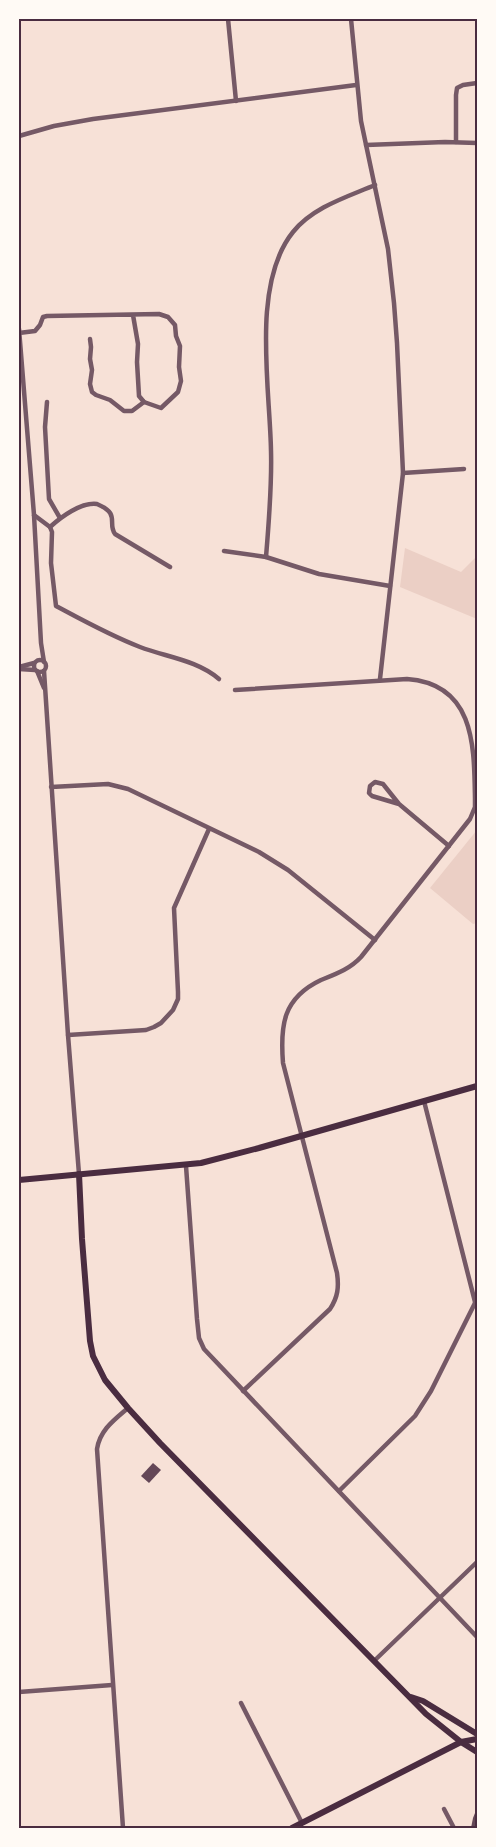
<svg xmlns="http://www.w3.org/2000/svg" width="496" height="1847" viewBox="0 0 496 1847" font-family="Figtree,sans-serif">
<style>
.green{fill:#ebcfc5}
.building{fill:#644757}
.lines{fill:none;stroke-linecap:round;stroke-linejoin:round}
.minor{stroke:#755966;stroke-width:4.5}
.secondary{stroke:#4a2c40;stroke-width:6}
.neatline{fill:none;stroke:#4a2c40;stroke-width:2}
</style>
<rect width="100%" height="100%" fill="#f7e1d7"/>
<g class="green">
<polygon points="405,548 461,572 477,556 477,619 400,587"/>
<polygon points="477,830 477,923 473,924 430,888"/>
</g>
<g class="building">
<polygon points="153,1463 161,1470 149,1483 141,1476"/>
<polygon points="477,1808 477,1828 471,1828 473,1818"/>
</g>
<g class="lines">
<g class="minor">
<polyline points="228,19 236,101"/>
<polyline points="351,19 361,121 388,249 394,303 397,343 403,473 380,679"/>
<polyline points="19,136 54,126 93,119 356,85"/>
<polyline points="456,142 456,95 457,88 463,85 477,83"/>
<polyline points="366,145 445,142 477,143"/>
<polyline points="19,329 34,515 41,643 44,662"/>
<polyline points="19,333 35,331 40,325 43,317 47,316 159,314 168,317 175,325 176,336 180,346 179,367 181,381 178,392 161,408 144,402 139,396 137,362 138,344 133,315"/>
<polyline points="90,339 91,347 90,359 92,370 90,384 92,392 96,395 110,400 124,411 132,411 144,402"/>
<polyline points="47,402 45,427 49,499 60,518"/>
<polyline points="403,473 464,469"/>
<path d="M34 515 50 527 52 532 51 563 56 606C84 621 111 636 140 647 166 657 197 660 219 679"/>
<path d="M50 527C61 517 81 502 97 504 121 514 107 523 115 534L170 567"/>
<polyline points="224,551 266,557 319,574 390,586"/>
<path d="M266 557C269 521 272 486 271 451 270 387 251 284 293 232 313 207 347 197 375 185"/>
<circle cx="40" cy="666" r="6"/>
<polyline points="19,667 34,663"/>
<polyline points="19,669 35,670"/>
<polyline points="37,671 44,688"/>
<polyline points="44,671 68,1035 79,1174"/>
<path d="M235 690 407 679C475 684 474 746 475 798V807L470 819 361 957C350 969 336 974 321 980 283 998 280 1025 283 1063L337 1273C339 1287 338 1297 330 1309L243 1391"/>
<polyline points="51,787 108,784 128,789 259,852 288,870 375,940"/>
<polyline points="399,804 383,784 375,782 370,786 369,793 372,796 399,804 449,846"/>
<polyline points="68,1035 146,1030 154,1027 161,1023 173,1010 178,999 178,992 174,908 209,829"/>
<polyline points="424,1101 475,1302"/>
<polyline points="186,1166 197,1319 199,1338 204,1349 477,1637"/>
<polyline points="339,1491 415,1416 431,1391 477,1299"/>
<polyline points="374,1661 477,1562"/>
<polyline points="19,1692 112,1685"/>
<polyline points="241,1703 302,1823"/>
<polyline points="444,1809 454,1828"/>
<path d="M123 1828 97 1449C100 1430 114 1420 128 1408"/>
</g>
<g class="secondary">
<polyline points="79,1174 82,1239 90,1341 93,1356 105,1380 128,1408 160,1443 426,1714 461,1742 477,1752"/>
<polyline points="19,1180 201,1163 259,1148 477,1086"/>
<polyline points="411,1697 423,1701 477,1734"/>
<polyline points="292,1828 461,1742 477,1739"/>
</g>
</g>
<rect width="496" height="1847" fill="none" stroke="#fffaf5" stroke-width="40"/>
<rect x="20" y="20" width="456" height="1807" class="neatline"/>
</svg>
